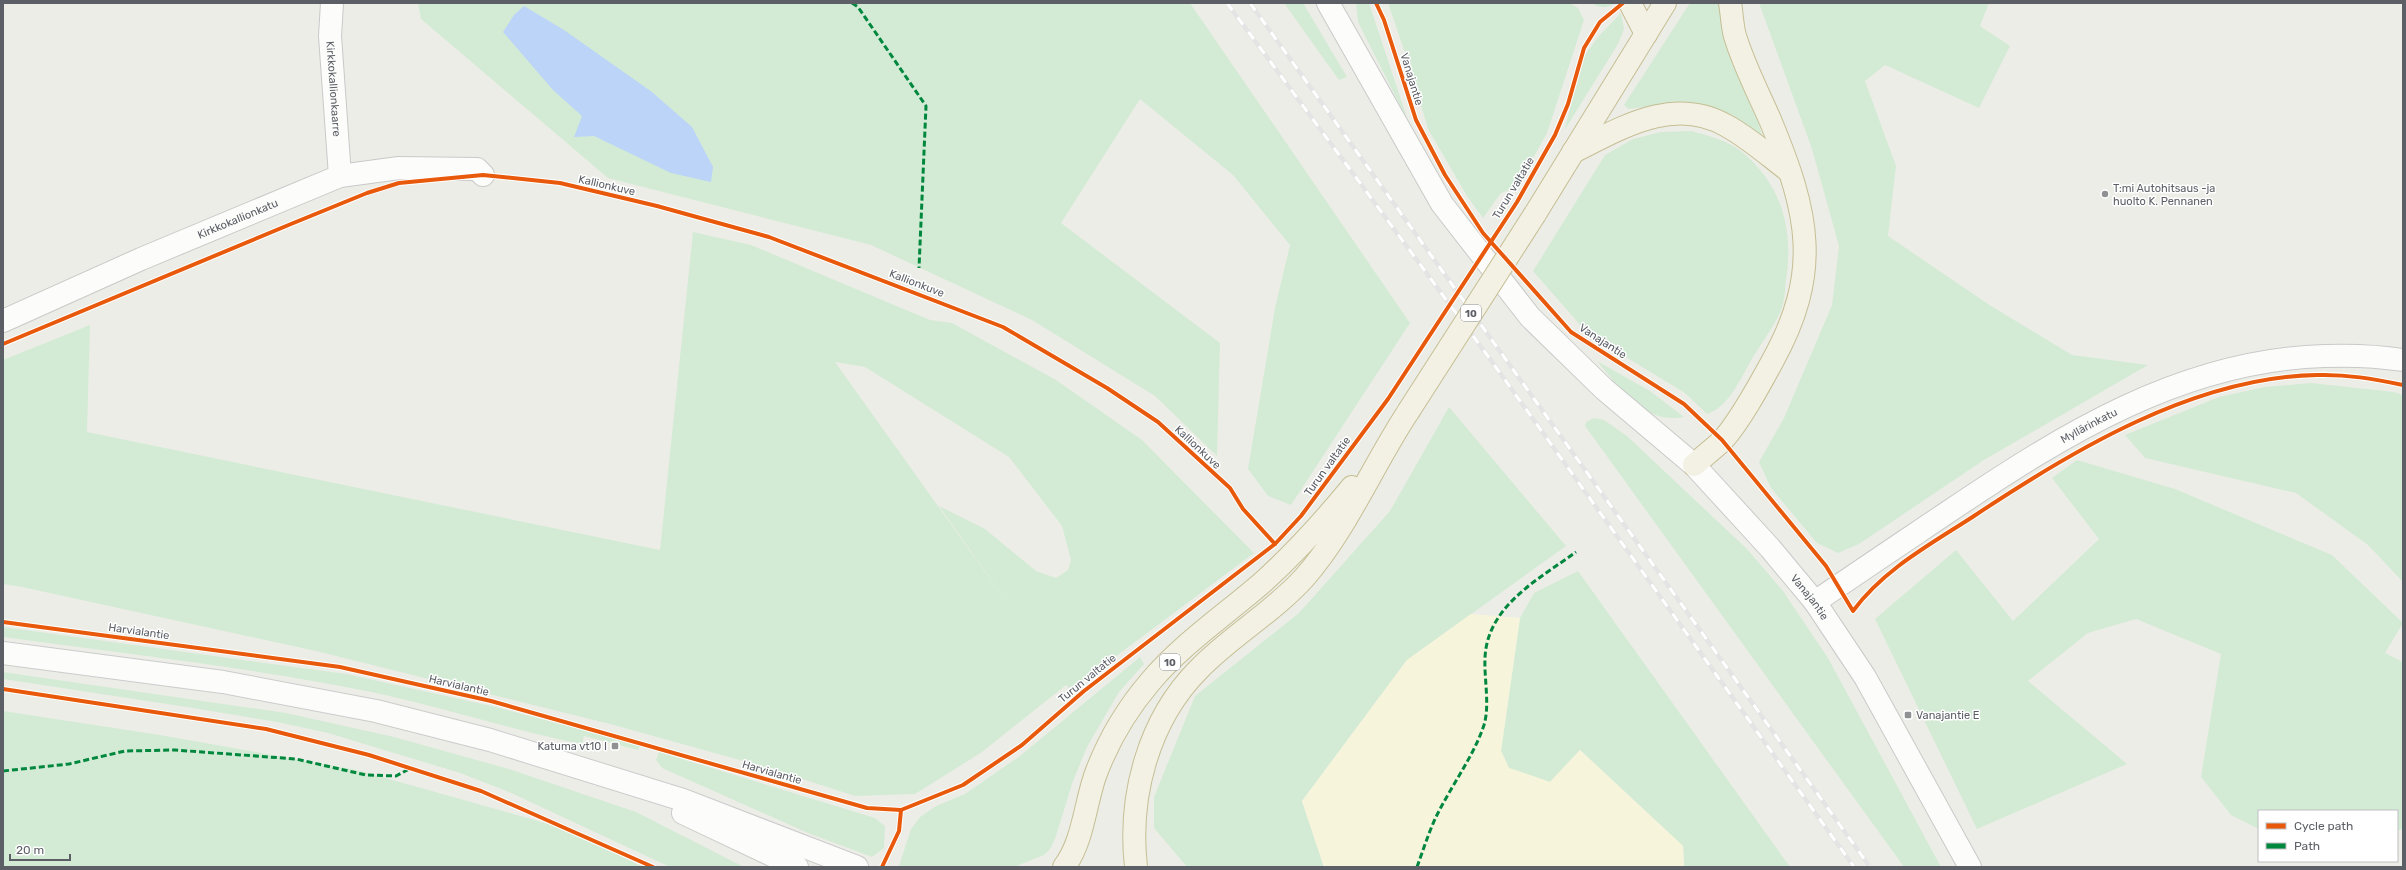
<svg xmlns="http://www.w3.org/2000/svg" width="2406" height="870" viewBox="0 0 2406 870" font-family="Rubik,sans-serif">
<style>
.green{fill:#d3ebd5;fill-rule:evenodd}
.sand{fill:#f6f5db}
.water{fill:#bbd4f8}
.lines{fill:none;stroke-linecap:round;stroke-linejoin:round}
.minor-casing{stroke:#c9c9c9;stroke-width:24}
.tertiary-casing{stroke:#c9c9c9;stroke-width:24}
.secondary-casing{stroke:#cbcccc;stroke-width:24}
.trunk-casing{stroke:#c5be93;stroke-width:24}
.minor{stroke:#fcfcfb;stroke-width:22}
.tertiary{stroke:#fcfcfb;stroke-width:22}
.secondary{stroke:#fcfcfb;stroke-width:22}
.trunk{stroke:#f2f1e4;stroke-width:22}
.rail-casing{stroke:#e4e4e4;stroke-width:4.5}
.rail{stroke:#fff;stroke-width:3;stroke-dasharray:9;stroke-linecap:butt}
.trunk-bridge-casing{stroke:#c5be93;stroke-width:24;stroke-linecap:butt}
.trunk-bridge{stroke:#f2f1e4;stroke-width:22}
.quiet{stroke:#00873e;stroke-width:3;stroke-dasharray:6 3;stroke-linecap:butt}
.cycleway-casing{stroke:#fff;stroke-width:6}
.cycleway{stroke:#e8590c;stroke-width:4}
.poi-dot{fill:#8f9193;stroke:#fff;stroke-width:1.5}
.labels{text-anchor:middle;stroke-width:3;stroke-linejoin:round;paint-order:stroke}
.shield{fill:#fff;stroke:#8d8f94;stroke-width:1}
.shield-label{font-size:10px;font-weight:bold;fill:#5c5f66}
.street-label{font-size:11px;fill:#5c5f66;stroke:#fff}
.poi-label{font-size:11px;fill:#5c5f66;stroke:#fff;text-anchor:start}
</style>
<rect width="100%" height="100%" fill="#edede7"/>
<g class="green">
<polygon points="418,3 1190,3 1410,323 1291,505 1268,496 1248,469 1275,308 1290,245 1233,175 1140,99 1061,223 1220,343 1217,456 1155,396 1032,320 871,245 608,178 421,19"/>
<polygon points="1284,3 1303,3 1347,77 1339,80"/>
<polygon points="1356,3 1369,3 1408,121 1358,22"/>
<polygon points="1388,3 1570,3 1578,8 1584,20 1547,133 1517,187 1501,193 1483,218 1467,196 1428,129 1410,68"/>
<path d="M1591 3H1616C1606 9 1600 8 1591 3Z"/>
<polygon points="1690,3 1720,3 1763,138 1661,105 1628,109 1624,105"/>
<polygon points="1759,3 1989,3 1980,26 2010,46 1979,108 1885,65 1865,81 1896,166 1888,236 1988,304 2072,355 2148,365 1984,460 1859,544 1838,553 1817,543 1771,488 1759,462 1784,418 1832,305 1839,246 1812,149"/>
<polygon points="1621,13 1624,29 1618,44 1564,131 1585,55 1598,37"/>
<path d="M1692 131C1709 136 1729 141 1742 152 1782 185 1794 230 1786 280 1785 288 1785 299 1782 307 1776 325 1761 343 1752 359 1740 379 1730 406 1707 414L1685 393 1588 334 1533 271 1605 155 1633 139 1661 132Z"/>
<path d="M693 232 751 245 930 320 952 323 1056 380 1142 440 1254 553 1071 690 1066 685 982 752 915 794 855 796 765 767 610 724 316 651 22 587 3 584V360L90 325 87 432 660 550ZM835 362 865 367 1009 457 1062 526 1071 560 1068 570 1056 578 1036 571 985 529 939 506 1013 611Z"/>
<path d="M1597 361 1650 391 1684 417C1644 425 1620 388 1597 361Z"/>
<polygon points="2311,383 2394,392 2403,395 2403,582 2368,545 2296,493 2145,458 2125,435 2219,397 2265,387"/>
<polygon points="1449,407 1566,546 1407,660 1302,801 1324,867 1187,867 1154,828 1154,797 1195,696 1299,613 1390,511"/>
<polygon points="1594,418 1604,420 1627,436 1747,549 1783,591 1828,658 1941,867 1904,867 1585,426 1586,422"/>
<polygon points="2077,460 2175,489 2332,555 2403,623 2385,653 2403,662 2403,829 2397,831 2397,811 2259,811 2259,829 2231,815 2201,777 2221,654 2136,619 2088,633 2028,681 2127,764 1977,829 1875,619 1956,550 2013,621 2099,539 2052,478"/>
<polygon points="1578,571 1790,867 1684,867 1683,846 1580,750 1550,782 1509,768 1501,751 1520,618 1534,593"/>
<path d="M3 627 346 674 496 707 640 745 638 750 584 736 582 744C511 730 442 707 371 692 249 667 126 654 3 637Z"/>
<polygon points="1140,657 1144,664 1119,692 1087,747 1073,781 1055,839 1050,849 1044,855 1014,867 899,866 911,829 920,817 936,806 965,794 1020,756"/>
<polygon points="3,672 286,713 394,737 509,769 636,812 744,867 670,867 509,792 460,773 328,733 277,722 193,708 3,679"/>
<polygon points="3,711 160,735 357,770 570,830 643,867 3,867"/>
<polygon points="659,752 875,818 885,826 884,848 872,857 808,833 662,768 656,760"/>
</g>
<polygon class="sand" points="1471,614 1520,618 1501,751 1509,768 1550,782 1580,750 1683,846 1684,867 1324,867 1302,801 1407,660"/>
<polygon class="water" points="524,6 564,30 652,92 692,127 713,167 711,182 671,173 594,136 574,137 582,116 553,90 503,32 514,15"/>
<g class="lines">
<g class="minor-casing">
<g id="minor">
<path id="s1" d="M332 3 330 36 340 176"/>
<path id="s2" d="M3 321 141 259 340 176 399 168 477 169 483 175"/>
<path id="s3" d="M1815 602C1860 571 1905 541 1951 510 2064 434 2183 360 2324 356 2350 355 2377 356 2403 360"/>
</g>
</g>
<g class="tertiary-casing">
<g id="tertiary">
<path id="s4" d="M1328 3 1442 204 1530 317 1604 389 1694 465 1770 548 1815 602 1865 677 1970 867"/>
</g>
</g>
<g class="secondary-casing">
<g id="secondary">
<polyline points="3,653 223,682 376,711 490,740 683,800 857,867"/>
<polyline points="683,813 797,867"/>
</g>
</g>
<g class="trunk-casing">
<g id="trunk">
<polyline points="1630,3 1646,34"/>
<path d="M1573 152C1621 128 1674 95 1727 126 1749 138 1769 156 1789 171"/>
<polyline points="1535,214 1665,3"/>
<path d="M1694 465C1703 457 1713 449 1722 441 1740 421 1759 386 1772 362 1822 272 1809 214 1771 122 1759 94 1744 66 1735 36 1732 25 1732 14 1730 3"/>
<path d="M1064 867C1083 842 1085 805 1095 776 1107 743 1127 709 1150 682 1182 644 1225 615 1263 582 1295 553 1324 521 1352 487"/>
<path d="M1136 867C1128 797 1148 720 1199 669 1231 636 1272 613 1304 578 1345 532 1373 465 1408 412"/>
</g>
</g>
<use href="#minor" class="minor"/>
<use href="#tertiary" class="tertiary"/>
<use href="#secondary" class="secondary"/>
<use href="#trunk" class="trunk"/>
<g class="rail-casing">
<g id="rail">
<polyline points="1227,3 1490,359 1854,867"/>
<polyline points="1250,3 1870,867"/>
</g>
</g>
<use href="#rail" class="rail"/>
<g class="trunk-bridge-casing">
<polyline id="trunk-bridge" points="1408,412 1535,214"/>
</g>
<use href="#trunk-bridge" class="trunk-bridge"/>
<g class="quiet">
<polyline points="852,3 858,7 926,106 919,268"/>
<polyline points="3,771 69,764 125,751 175,750 296,759 366,775 396,776 409,769"/>
<path d="M1417 867C1424 848 1430 828 1439 811 1454 782 1474 755 1484 725 1490 705 1484 679 1485 658 1487 606 1539 579 1576 552"/>
</g>
<g class="cycleway-casing">
<g id="cycleway">
<path d="M1376 3 1384 20 1416 120 1445 175 1483 233 1571 332 1684 404 1722 440 1826 566 1853 611C1884 569 1931 544 1974 516 2073 450 2195 377 2317 375 2346 374 2374 379 2403 385"/>
<polyline points="3,344 291,224 367,193 399,183 483,175 560,183 657,206 769,237 1003,327 1107,388 1158,422 1230,488 1243,509 1275,544"/>
<polyline points="3,622 340,667 491,701 867,808 901,810 963,785 1022,745 1084,691 1275,544 1301,516 1388,399 1517,202 1555,135 1568,104 1584,48 1600,22 1623,3"/>
<polyline points="3,689 266,729 369,755 481,791 653,867"/>
<polyline points="882,867 899,831 901,810"/>
</g>
</g>
<use href="#cycleway" class="cycleway"/>
</g>
<g class="poi-dot">
<circle cx="2105" cy="194" r="4"/>
<rect x="1904" y="711" width="8" height="8" rx="2"/>
<rect x="611" y="742" width="8" height="8" rx="2"/>
</g>
<g class="labels">
<g class="shield">
<rect x="1461" y="305" width="20" height="16" rx="3"/>
<rect x="1160" y="654" width="20" height="16" rx="3"/>
</g>
<g class="shield-label">
<text x="1471" y="317">10</text>
<text x="1170" y="666">10</text>
</g>
<g class="street-label">
<text transform="translate(1412 79) rotate(73)" y="4">Vanajantie</text>
<text dy="4" stroke="none"><textPath href="#s1" startOffset="86">Kirkkokallionkaarre</textPath></text>
<text transform="translate(607 185) rotate(13)" y="4">Kallionkuve</text>
<text transform="translate(1513 188) rotate(-59)" y="4">Turun valtatie</text>
<text dy="4" stroke="none"><textPath href="#s2" startOffset="256">Kirkkokallionkatu</textPath></text>
<text transform="translate(917 283) rotate(21)" y="4">Kallionkuve</text>
<text transform="translate(1603 341) rotate(33)" y="4">Vanajantie</text>
<text dy="4" stroke="none"><textPath href="#s3" startOffset="326">Myllärinkatu</textPath></text>
<text transform="translate(1198 447) rotate(43)" y="4">Kallionkuve</text>
<text transform="translate(1327 466) rotate(-54)" y="4">Turun valtatie</text>
<text dy="4" stroke="none"><textPath href="#s4" startOffset="771">Vanajantie</textPath></text>
<text transform="translate(139 631) rotate(8)" y="4">Harvialantie</text>
<text transform="translate(1087 678) rotate(-39)" y="4">Turun valtatie</text>
<text transform="translate(459 685) rotate(13)" y="4">Harvialantie</text>
<text transform="translate(772 772) rotate(16)" y="4">Harvialantie</text>
</g>
<g class="poi-label">
<text x="2113" y="192">T:mi Autohitsaus -ja<tspan x="2113" dy="13">huolto K. Pennanen</tspan></text>
<text x="1916" y="719">Vanajantie E</text>
<text x="607" y="750" text-anchor="end">Katuma vt10 I</text>
</g>
</g>
<rect width="2406" height="870" fill="none" stroke="#5c5f66" stroke-width="8"/>
<rect x="2258" y="810" width="140" height="52" fill="#ffffff" stroke="#bebfc2"/>
<rect x="2266" y="823" width="20" height="6" fill="#e8590c" stroke="#bebfc2"/>
<text x="2294" y="830" font-size="12" fill="#5c5f66">Cycle path</text>
<rect x="2266" y="843" width="20" height="6" fill="#00873e" stroke="#bebfc2"/>
<text x="2294" y="850" font-size="12" fill="#5c5f66">Path</text>
<path d="M10 854v6h60v-6" fill="none" stroke="#5c5f66" stroke-width="2"/>
<text x="16" y="854" font-size="12" fill="#5c5f66" stroke="#ffffff" stroke-width="3" paint-order="stroke">20 m</text>
</svg>
